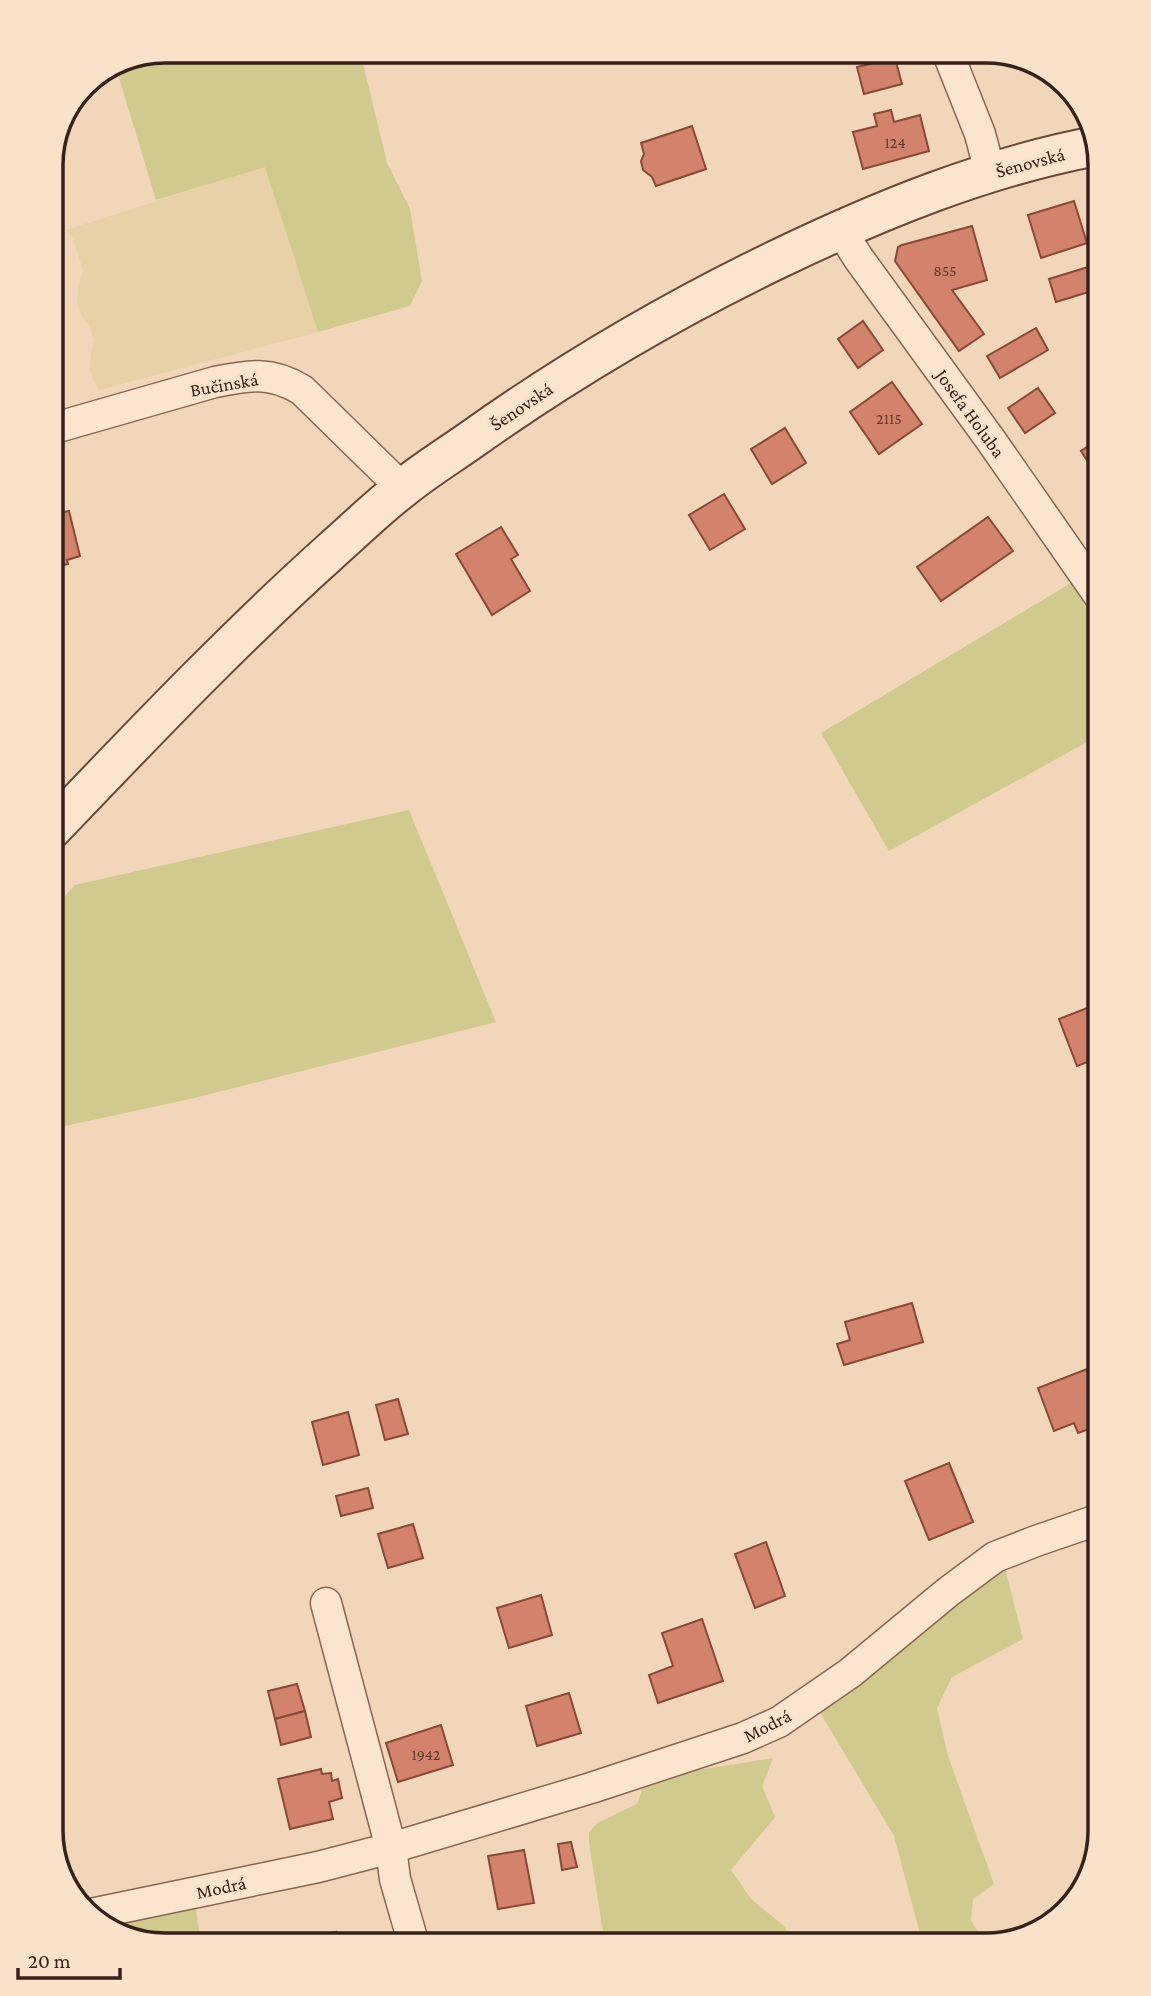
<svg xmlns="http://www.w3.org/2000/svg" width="1151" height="1996" viewBox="0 0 1151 1996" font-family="'Crimson Pro',serif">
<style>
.farmland{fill:#e8d0a7}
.green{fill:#d0ca8e}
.building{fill:#d3836c;stroke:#8a4837;stroke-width:2}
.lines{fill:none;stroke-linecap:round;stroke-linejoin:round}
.minor-casing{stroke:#896553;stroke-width:33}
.secondary-casing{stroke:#6b4737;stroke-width:42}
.minor{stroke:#fce5ce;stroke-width:30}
.secondary{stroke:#fce5ce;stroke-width:38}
.labels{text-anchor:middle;stroke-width:5;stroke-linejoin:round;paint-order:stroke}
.number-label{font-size:16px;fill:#5e3a2e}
.street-label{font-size:19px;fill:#37221a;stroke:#f8e2ca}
.rim{fill:none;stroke:#37221a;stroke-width:3.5}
</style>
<rect width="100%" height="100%" fill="#f1d6ba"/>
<polygon class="farmland" points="265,166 318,332 99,390 93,380 90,369 91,354 94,340 89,325 83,319 77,303 78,289 83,270 73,238 66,230"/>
<g class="green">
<polygon points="166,51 360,51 387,163 410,209 422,281 410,306 318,332 265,167 156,200 117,71"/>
<polygon points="1071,583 1100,630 1100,735 889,851 821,733"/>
<polygon points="409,810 496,1022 190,1099 51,1129 51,910 75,885"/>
<polygon points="1004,1564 1023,1639 952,1677 937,1708 948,1756 994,1884 973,1899 971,1920 979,1934 1008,1935 1040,1930 1036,1934 985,1945 923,1945 894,1836 819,1711"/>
<polygon points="773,1758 762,1786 775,1817 731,1870 751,1899 784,1926 795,1945 605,1945 589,1843 589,1832 597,1823 637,1804 646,1778"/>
<polygon points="196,1909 201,1945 158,1945 101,1925"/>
</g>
<g class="building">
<polygon points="895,58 902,84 864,94 857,67"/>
<polygon points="891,110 894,122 920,115 929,151 863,169 853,132 877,126 874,114"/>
<polygon points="692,126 706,169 656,186 652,177 643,170 641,161 644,154 641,143"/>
<polygon points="1074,201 1087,243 1041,258 1028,215"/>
<polygon points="972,226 987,280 952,290 984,334 959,351 895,261 898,247 902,245"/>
<polygon points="1088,267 1095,290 1056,302 1049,279"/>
<polygon points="863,321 883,350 858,368 838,339"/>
<polygon points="1036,328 1048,350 1000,378 987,356"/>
<polygon points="892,382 922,424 879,454 850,412"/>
<polygon points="1038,388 1055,413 1025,433 1008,408"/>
<polygon points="785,428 806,463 772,484 751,449"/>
<polygon points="1100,438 1100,470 1095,473 1081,451"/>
<polygon points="724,494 745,529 710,550 689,515"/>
<polygon points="69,511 80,556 67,560 68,564 51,568 51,515"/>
<polygon points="988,517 1013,551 941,601 917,567"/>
<polygon points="501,527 518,555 511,559 530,591 492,615 456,554"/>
<polygon points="1100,1003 1100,1057 1077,1066 1059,1019"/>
<polygon points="912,1303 923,1342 844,1365 837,1344 850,1340 845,1322"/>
<polygon points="1100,1364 1100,1425 1078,1433 1074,1423 1054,1431 1038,1388"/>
<polygon points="398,1399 408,1434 385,1440 376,1405"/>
<polygon points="348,1412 359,1455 323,1465 312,1422"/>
<polygon points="949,1463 973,1522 929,1540 905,1481"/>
<polygon points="368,1488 373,1508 341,1516 336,1496"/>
<polygon points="413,1524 423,1558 388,1568 378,1534"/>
<polygon points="766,1542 785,1596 755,1608 735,1554"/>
<polygon points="541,1595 552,1635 509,1648 497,1608"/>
<polygon points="702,1619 723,1681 658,1703 649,1675 673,1666 662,1633"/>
<polygon points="297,1684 305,1711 275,1719 268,1691"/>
<polygon points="569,1693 581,1733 537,1746 526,1706"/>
<polygon points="305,1711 311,1737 281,1745 275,1719"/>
<polygon points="441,1725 453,1765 398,1782 386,1743"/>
<polygon points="321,1769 322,1774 331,1773 332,1781 338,1779 342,1798 329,1802 333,1819 290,1829 278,1779"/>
<polygon points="571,1842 577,1867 562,1870 558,1844"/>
<polygon points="524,1850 534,1903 498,1909 488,1856"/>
<polygon points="336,1932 337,1945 286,1945 285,1940"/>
<polygon points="385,1935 387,1945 368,1945 366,1938"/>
</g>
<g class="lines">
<g class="minor-casing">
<g id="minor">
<polyline points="947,51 980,134 990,172"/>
<polyline points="840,229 859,259 990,439 1100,597"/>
<path d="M51 429 215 382C249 375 271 371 302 390L402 488"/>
<polyline points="326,1603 391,1848 395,1879 414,1945"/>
<polyline points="91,1914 318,1867 391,1848 591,1788 743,1738 779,1722 850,1673 948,1592 995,1557 1036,1541 1100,1519"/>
</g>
</g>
<g class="secondary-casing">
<path id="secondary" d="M51 830C142 735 233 639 331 551 355 530 378 507 403 488 424 471 448 456 471 440 568 371 670 311 778 259 880 210 985 167 1096 146"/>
</g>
<use href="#minor" class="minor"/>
<use href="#secondary" class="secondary"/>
</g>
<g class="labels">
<g class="number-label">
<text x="895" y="148">124</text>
<text x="945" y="276">855</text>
<text x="889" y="424">2115</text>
<text x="426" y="1760">1942</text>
</g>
<g class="street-label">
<text transform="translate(1030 162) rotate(-15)" y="7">Šenovská</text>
<text transform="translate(224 384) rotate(-10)" y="7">Bučinská</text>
<text transform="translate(521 406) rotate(-34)" y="7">Šenovská</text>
<text transform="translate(971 413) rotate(54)" y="7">Josefa Holuba</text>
<text transform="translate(767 1725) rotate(-27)" y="7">Modrá</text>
<text transform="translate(221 1887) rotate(-12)" y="7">Modrá</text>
</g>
</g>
<path d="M0 0H1151V1996H0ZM165 63H986A102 102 0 0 1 1088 165V1831A102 102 0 0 1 986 1933H165A102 102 0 0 1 63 1831V165A102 102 0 0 1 165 63Z" fill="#f8e2ca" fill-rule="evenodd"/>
<path class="rim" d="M165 63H986A102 102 0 0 1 1088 165V1831A102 102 0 0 1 986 1933H165A102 102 0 0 1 63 1831V165A102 102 0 0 1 165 63Z"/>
<path d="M18 1968v10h102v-10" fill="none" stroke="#37221a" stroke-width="3.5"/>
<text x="28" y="1968" font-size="21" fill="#37221a" stroke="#f8e2ca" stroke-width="5" paint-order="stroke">20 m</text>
</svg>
